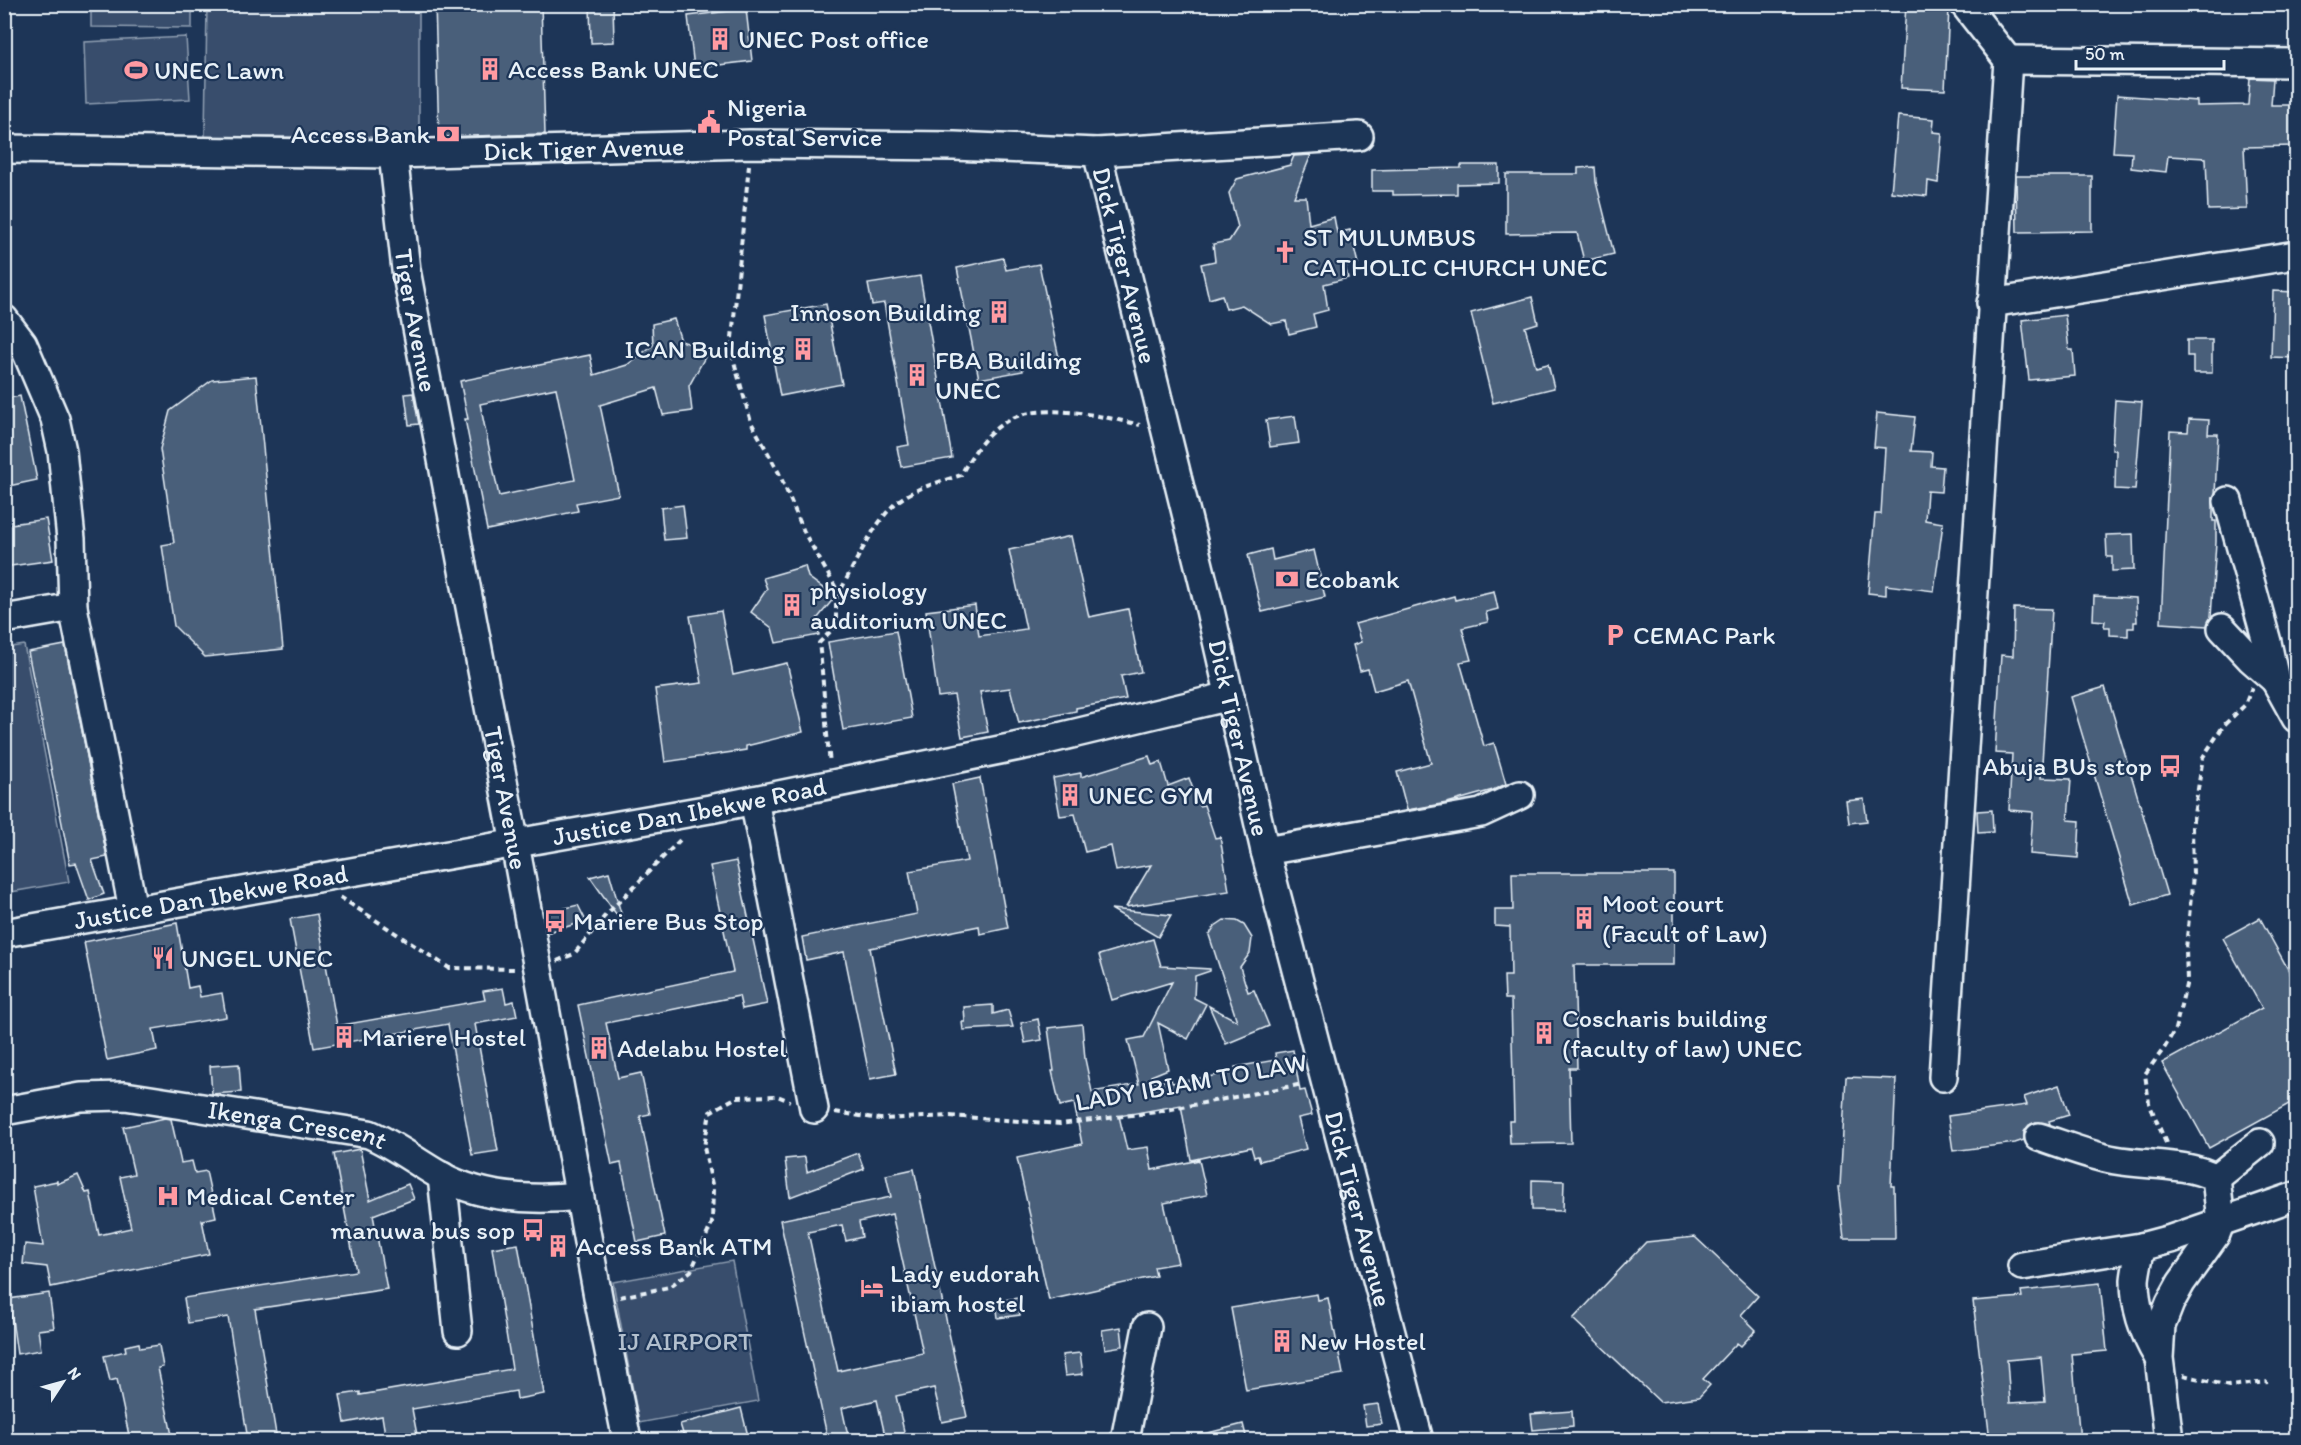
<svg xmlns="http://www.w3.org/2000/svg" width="2301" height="1445" viewBox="0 0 2301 1445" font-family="Itim,sans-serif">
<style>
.green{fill:#374d6c;stroke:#909fb2;stroke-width:1.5}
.building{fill:#495e7a;stroke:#e8f1f8;stroke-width:1.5;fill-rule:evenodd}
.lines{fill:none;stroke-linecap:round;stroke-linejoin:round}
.minor-casing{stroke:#e8f1f8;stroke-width:32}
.path{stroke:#e8f1f8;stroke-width:4;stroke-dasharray:6 4.5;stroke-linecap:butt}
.minor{stroke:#1d3557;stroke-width:27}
.labels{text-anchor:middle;stroke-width:4.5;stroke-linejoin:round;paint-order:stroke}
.poi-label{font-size:26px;fill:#e8f1f8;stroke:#1d3557;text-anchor:start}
.street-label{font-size:26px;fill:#e8f1f8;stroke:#1d3557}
.park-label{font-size:26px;fill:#b3c0ce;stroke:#1d3557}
</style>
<rect width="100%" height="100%" fill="#1d3557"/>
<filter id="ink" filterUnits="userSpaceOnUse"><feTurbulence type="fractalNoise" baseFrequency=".0167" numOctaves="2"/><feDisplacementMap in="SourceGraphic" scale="12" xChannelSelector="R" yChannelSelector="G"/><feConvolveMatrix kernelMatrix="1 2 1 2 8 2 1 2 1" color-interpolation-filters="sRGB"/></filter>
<g filter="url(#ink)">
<g class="green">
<polygon points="91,5 192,5 192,28 91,27"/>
<polygon points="207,5 419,5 419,137 205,137"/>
<polygon points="186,37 190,99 86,104 84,42"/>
<polygon points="24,645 69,882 5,893 5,648"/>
<polygon points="732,1261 758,1401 639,1423 613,1282"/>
</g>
<g class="building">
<polygon points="435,4 541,4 545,134 439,137"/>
<polygon points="590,4 613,4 614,42 591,43"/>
<polygon points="1906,4 1932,4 1932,7 1949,8 1945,90 1901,88"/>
<polygon points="746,9 752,61 694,68 688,16"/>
<polygon points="2250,78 2273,79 2271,105 2296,105 2296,146 2244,147 2247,209 2208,210 2206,158 2168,156 2166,172 2131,168 2132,153 2113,152 2117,95 2197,101 2197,106 2248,105"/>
<polygon points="1898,116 1934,119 1933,132 1942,133 1938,183 1928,181 1927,196 1891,192"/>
<polygon points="1311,155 1294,197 1306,197 1309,224 1334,217 1337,233 1350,230 1358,264 1345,266 1348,278 1324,284 1328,310 1313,314 1316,327 1289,334 1286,321 1271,324 1242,305 1226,309 1222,295 1209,299 1201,264 1215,261 1213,244 1229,241 1238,227 1229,193 1237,179 1290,165 1294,156"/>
<polygon points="1461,165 1499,165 1499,183 1457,184 1457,194 1393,195 1393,191 1372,191 1372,170 1461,168"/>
<polygon points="1595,167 1596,182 1614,254 1584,261 1577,233 1506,234 1506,174 1578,174 1578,168"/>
<polygon points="2016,176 2092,176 2092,231 2017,232"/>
<polygon points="1003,258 1006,270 1039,264 1059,358 1022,366 1023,371 979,379 957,268"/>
<polygon points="920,276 952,458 901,467 897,447 909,445 884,303 872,305 868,284"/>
<polygon points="2273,291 2296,292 2296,358 2271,357"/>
<polygon points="1532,297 1538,323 1525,327 1536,367 1548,364 1554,388 1493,403 1471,313"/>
<polygon points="826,304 842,384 780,396 765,315"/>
<polygon points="2065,315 2069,350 2073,350 2075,376 2029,380 2022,320"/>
<path d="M674 319 681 341 709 350 689 386 692 411 663 415 656 388 600 405 619 495 576 503 578 511 487 530 465 419H468L460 381 590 355 594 375 627 365 653 345 652 324ZM556 388 575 480 499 496 480 404Z"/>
<polygon points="2187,340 2212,340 2212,373 2193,373 2193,356 2187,356"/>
<polygon points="256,376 283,649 205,657 174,626 162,545 174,543 160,449 170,411 212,380"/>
<polygon points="413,393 419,424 409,425 405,394"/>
<polygon points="20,396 37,480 4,487 4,399"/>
<polygon points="2115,400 2142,402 2135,490 2115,489 2116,450 2112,450"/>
<polygon points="1877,413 1915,417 1911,451 1932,452 1931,466 1943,467 1941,492 1927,491 1925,520 1943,523 1934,591 1886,585 1886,595 1868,593 1875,514 1881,514 1885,448 1874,447"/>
<polygon points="1295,416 1299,443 1270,447 1266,420"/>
<polygon points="2189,419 2209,420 2208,434 2218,434 2215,494 2213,498 2213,521 2216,521 2216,542 2211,617 2207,626 2161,623 2170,431 2188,432"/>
<polygon points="683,505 687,538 664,540 661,508"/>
<polygon points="46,519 53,560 4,567 4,525"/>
<polygon points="2133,534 2134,570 2112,571 2112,557 2107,557 2106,535"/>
<polygon points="1071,536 1089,617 1128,609 1141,672 1121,676 1126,699 1076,708 1076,711 1019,723 1010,688 980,692 988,732 962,737 954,695 938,697 926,611 975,605 979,636 1026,629 1009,550"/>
<polygon points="1271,549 1273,560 1314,550 1325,597 1262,612 1248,555"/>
<polygon points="805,566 808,577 835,597 817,619 819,635 776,643 772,628 751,612 767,589 763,578"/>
<polygon points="1494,591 1498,609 1486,612 1488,622 1462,628 1471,660 1460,662 1484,746 1494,743 1506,784 1493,790 1447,803 1407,810 1397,772 1431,763 1408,681 1374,691 1368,669 1360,671 1353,645 1361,642 1355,624 1454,596 1455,600"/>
<polygon points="2094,596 2136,598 2137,622 2134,622 2134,628 2128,628 2128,636 2110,635 2110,627 2104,627 2105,621 2093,620"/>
<polygon points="2014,608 2052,609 2041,778 2071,779 2068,820 2080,821 2078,858 2030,854 2033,812 2009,810 2012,754 1995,753 2001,655 2013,656"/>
<polygon points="721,611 733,675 787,663 803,732 746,746 746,750 665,762 655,689 702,683 690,616"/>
<polygon points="896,631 912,718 843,730 828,642"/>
<polygon points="65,645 107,857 92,860 104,894 89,900 76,863 70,864 28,652"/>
<polygon points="2105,687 2167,895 2133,905 2071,697"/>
<polygon points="1149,756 1152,765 1161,762 1168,786 1189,778 1199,806 1204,805 1215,838 1220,837 1229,891 1126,907 1151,865 1116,871 1111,846 1085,852 1075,814 1060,816 1053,778 1081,773 1081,777"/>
<polygon points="980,778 1008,928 980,934 979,926 870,948 896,1074 870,1079 844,952 806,960 802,937 917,914 909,871 967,861 952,784"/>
<polygon points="1864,799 1867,821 1849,823 1846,801"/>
<polygon points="1992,810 1993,832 1978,833 1977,811"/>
<polygon points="736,861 767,1004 742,1009 739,996 606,1023 618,1078 641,1073 650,1114 640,1116 665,1236 637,1242 621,1163 612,1165 578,1005 733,972 710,866"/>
<polygon points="609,872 623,920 621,921 590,877"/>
<polygon points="1512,873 1674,873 1674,965 1574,965 1577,1068 1569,1068 1571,1143 1510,1144 1509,1121 1514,1121 1511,999 1505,999 1504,976 1511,976 1510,927 1495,926 1495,910 1513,910"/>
<polygon points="578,905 586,921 549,932 545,913"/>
<polygon points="1111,909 1171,915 1158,937"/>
<polygon points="317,914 337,1026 485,1000 483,991 503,988 506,1003 514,1001 517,1016 475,1024 498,1151 472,1155 448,1024 314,1048 290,919"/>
<polygon points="2260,918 2296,984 2296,1100 2209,1148 2162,1063 2262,1008 2223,938"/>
<polygon points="1224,920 1237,921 1244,925 1252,938 1250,953 1240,967 1248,992 1254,990 1269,1026 1226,1044 1209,1006 1237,1021 1209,935 1215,926"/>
<polygon points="177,923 188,988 198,986 200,997 222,993 226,1017 153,1029 157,1050 107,1060 84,942"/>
<polygon points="1153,939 1161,966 1210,969 1210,971 1195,976 1194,998 1206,1004 1188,1039 1158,1023 1168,1069 1151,1076 1153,1083 1171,1079 1172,1083 1237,1072 1235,1067 1276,1060 1275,1053 1293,1050 1300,1091 1305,1090 1312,1115 1298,1118 1306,1149 1260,1161 1258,1156 1254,1157 1251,1147 1191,1160 1181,1105 1119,1116 1127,1150 1148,1147 1152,1170 1199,1160 1207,1195 1164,1203 1178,1263 1154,1267 1156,1276 1049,1300 1017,1158 1082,1144 1074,1103 1060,1106 1052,1071 1054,1071 1048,1028 1082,1024 1085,1059 1092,1092 1139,1084 1128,1040 1144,1037 1172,982 1112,1000 1099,955"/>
<polygon points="993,1005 993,1014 1008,1010 1013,1027 963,1030 962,1022 965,1022 964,1007"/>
<polygon points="1038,1019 1042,1040 1025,1043 1021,1023"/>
<polygon points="239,1064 241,1092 212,1094 210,1066"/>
<polygon points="1846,1077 1896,1079 1891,1186 1894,1186 1895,1238 1844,1238 1838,1187 1840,1187"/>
<polygon points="2059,1085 2069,1115 2049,1121 2050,1124 2036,1122 2029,1125 2024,1132 2024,1140 2015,1143 1953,1151 1948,1116 2027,1105 2024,1097"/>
<polygon points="165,1118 171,1119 181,1163 192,1161 195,1173 206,1171 216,1217 202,1220 209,1254 51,1287 47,1267 23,1264 25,1244 43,1246 33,1186 57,1181 57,1184 78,1175 86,1193 90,1192 99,1235 131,1228 120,1177 134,1174 123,1127"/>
<polygon points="360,1149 370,1200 408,1184 414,1199 373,1215 387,1289 255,1309 277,1440 248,1440 228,1317 188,1323 184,1298 356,1271 334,1154"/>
<polygon points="858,1153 864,1169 790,1197 785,1159 805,1157 807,1172"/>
<path d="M914 1169 967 1417 942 1422 934 1388 896 1396 906 1440H886L877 1400 842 1408 849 1440H828L780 1220 891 1197 886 1175ZM892 1214 923 1353 838 1371 808 1232 842 1225 846 1241 862 1237 859 1222Z"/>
<polygon points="1532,1180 1564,1181 1563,1211 1532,1210"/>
<polygon points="1695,1237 1758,1296 1741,1315 1756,1330 1741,1346 1737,1343 1703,1379 1710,1385 1699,1397 1660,1402 1573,1319 1646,1242"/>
<polygon points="518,1244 544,1394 517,1399 516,1391 412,1409 418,1440 386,1440 382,1416 345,1423 340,1395 360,1392 360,1395 512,1369 492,1248"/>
<path d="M2100 1283 2107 1351 2072 1354 2080 1440H1990L1973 1301 2022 1297 2021 1291ZM2041 1357 2045 1401 2010 1403 2007 1360Z"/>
<polygon points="49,1293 54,1328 38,1330 41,1350 17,1354 9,1299"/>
<polygon points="1317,1294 1318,1300 1328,1298 1343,1374 1246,1390 1231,1308"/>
<polygon points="1018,1298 1020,1315 998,1318 996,1301"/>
<polygon points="1121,1327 1123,1346 1105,1349 1102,1330"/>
<polygon points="139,1343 140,1348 159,1345 163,1367 158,1368 173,1440 130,1440 117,1379 110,1381 104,1356 126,1351 125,1346"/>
<polygon points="1080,1353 1083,1374 1065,1376 1062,1355"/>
<polygon points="1378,1404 1382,1424 1366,1426 1363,1406"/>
<polygon points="741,1408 749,1440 685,1440 680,1424"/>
<polygon points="1572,1411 1573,1426 1533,1430 1531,1414"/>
<polygon points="1243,1424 1247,1440 1200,1440 1200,1435"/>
</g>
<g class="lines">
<g class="minor-casing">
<g id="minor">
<polyline points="2008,60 2296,63"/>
<path id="s1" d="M4 149 393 154 750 144 954 146 1097 152 1210 610 1265 851 1419 1440"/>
<polyline points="1097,152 1359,136"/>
<path id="s2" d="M393 154 406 270 515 844 599 1302 627 1440"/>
<polyline points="1991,303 2296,255"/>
<polyline points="4,319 23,344 55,419 62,451 71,539 73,607 133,909"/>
<polyline points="2228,501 2267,642 2275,680 2296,718"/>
<polyline points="4,619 73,607"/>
<polyline points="2222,628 2251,659 2275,680"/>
<polyline points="754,800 814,1109"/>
<polyline points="1265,851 1481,813 1520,795"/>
<path id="s3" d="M4 933 710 809 1034 743 1230 696"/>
<polyline points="1943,1077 2008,60 1964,4"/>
<path id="s4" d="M4 1111 81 1097 125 1096 369 1134C395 1145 416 1162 441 1176 483 1199 532 1201 579 1196"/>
<path d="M2039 1137C2064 1145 2090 1156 2115 1160 2148 1166 2186 1162 2216 1178L2221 1221 2216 1234 2181 1283 2170 1303 2161 1326 2159 1358 2169 1440"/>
<polyline points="442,1176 458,1331"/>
<polyline points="2216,1178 2260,1143"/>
<path d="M2141 1247C2139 1257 2136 1269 2135 1280 2135 1307 2144 1334 2158 1357"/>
<polyline points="2022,1266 2141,1247 2171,1239 2296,1196"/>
<polyline points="1125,1440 1147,1327"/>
</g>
</g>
<g class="path">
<path d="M749 165 732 338 733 358 751 422 779 473 805 534 836 588V626L819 643C824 683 825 723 830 763"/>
<path d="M837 598C850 572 874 522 896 503 913 488 940 482 961 475 973 451 993 423 1021 415 1055 405 1107 417 1140 425"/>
<polyline points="340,897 449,968 515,969"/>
<polyline points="557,961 574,954 604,917 683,837"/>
<polyline points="835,1112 880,1119 950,1116 1060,1124 1156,1112 1303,1084"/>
<polyline points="2166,1143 2149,1103 2145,1074 2165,1047 2175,1029 2187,981 2186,949 2193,875 2192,827 2203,757 2224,725 2245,705 2252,687"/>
<polyline points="620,1297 669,1287 691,1271 712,1223 713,1189 704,1147 710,1112 737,1097 777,1096 790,1101"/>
<polyline points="2183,1375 2229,1386 2268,1382"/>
</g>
<use href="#minor" class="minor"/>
</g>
</g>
<defs>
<g id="building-bare" transform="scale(1.8)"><path d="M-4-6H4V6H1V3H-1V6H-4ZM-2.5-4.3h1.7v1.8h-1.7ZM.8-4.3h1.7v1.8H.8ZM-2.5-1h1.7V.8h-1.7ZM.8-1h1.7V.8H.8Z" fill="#ff9aa2" stroke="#1d3557" stroke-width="2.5" paint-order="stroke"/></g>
<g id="stadium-bare" transform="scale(1.8)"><path d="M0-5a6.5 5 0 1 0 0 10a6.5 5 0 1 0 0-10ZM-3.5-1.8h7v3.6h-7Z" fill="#ff9aa2" stroke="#1d3557" stroke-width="2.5" paint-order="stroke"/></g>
<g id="civic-bare" transform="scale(1.8)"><path d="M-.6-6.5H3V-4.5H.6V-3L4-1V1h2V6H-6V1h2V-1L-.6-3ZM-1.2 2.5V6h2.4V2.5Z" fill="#ff9aa2" stroke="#1d3557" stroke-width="2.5" paint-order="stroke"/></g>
<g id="bank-bare" transform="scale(1.8)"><path d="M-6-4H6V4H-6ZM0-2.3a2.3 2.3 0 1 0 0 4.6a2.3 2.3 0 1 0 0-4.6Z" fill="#ff9aa2" stroke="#1d3557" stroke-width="2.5" paint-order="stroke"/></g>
<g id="church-bare" transform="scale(1.8)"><path d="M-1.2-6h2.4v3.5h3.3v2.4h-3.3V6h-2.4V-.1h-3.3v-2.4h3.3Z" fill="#ff9aa2" stroke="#1d3557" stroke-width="2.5" paint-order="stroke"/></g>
<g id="parking-bare" transform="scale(1.8)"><path d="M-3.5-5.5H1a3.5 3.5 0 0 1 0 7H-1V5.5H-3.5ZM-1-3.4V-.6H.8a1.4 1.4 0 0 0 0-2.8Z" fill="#ff9aa2" stroke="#1d3557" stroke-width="2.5" paint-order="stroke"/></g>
<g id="bus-bare" transform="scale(1.8)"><path d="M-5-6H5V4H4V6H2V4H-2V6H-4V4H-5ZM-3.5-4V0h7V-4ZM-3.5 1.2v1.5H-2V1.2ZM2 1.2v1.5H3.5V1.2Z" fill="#ff9aa2" stroke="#1d3557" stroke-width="2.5" paint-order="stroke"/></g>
<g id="restaurant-bare" transform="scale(1.8)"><path d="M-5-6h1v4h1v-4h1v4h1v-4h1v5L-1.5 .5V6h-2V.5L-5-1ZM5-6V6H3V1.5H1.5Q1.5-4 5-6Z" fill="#ff9aa2" stroke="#1d3557" stroke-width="2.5" paint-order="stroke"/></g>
<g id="hospital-bare" transform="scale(1.8)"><path d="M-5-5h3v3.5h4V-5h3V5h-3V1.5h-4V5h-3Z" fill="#ff9aa2" stroke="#1d3557" stroke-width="2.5" paint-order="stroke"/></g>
<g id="hotel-bare" transform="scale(1.8)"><path d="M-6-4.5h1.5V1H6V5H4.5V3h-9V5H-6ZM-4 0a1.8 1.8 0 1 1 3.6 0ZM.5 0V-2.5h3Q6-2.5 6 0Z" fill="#ff9aa2" stroke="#1d3557" stroke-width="2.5" paint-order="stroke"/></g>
</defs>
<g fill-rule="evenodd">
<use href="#building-bare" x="720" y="39"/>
<use href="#building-bare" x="490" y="69"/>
<use href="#stadium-bare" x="136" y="70"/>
<use href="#civic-bare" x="709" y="122"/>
<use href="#bank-bare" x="448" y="134"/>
<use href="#church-bare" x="1285" y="252"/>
<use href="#building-bare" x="999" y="312"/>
<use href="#building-bare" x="803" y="349"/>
<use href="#building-bare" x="917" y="375"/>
<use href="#bank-bare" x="1287" y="579"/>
<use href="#building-bare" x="792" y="605"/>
<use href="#parking-bare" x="1615" y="635"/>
<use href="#bus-bare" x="2170" y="766"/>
<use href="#building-bare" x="1070" y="795"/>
<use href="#building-bare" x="1584" y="918"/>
<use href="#bus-bare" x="555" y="921"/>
<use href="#restaurant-bare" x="163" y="958"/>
<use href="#building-bare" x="1544" y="1033"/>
<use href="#building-bare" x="344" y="1037"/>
<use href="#building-bare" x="599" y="1048"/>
<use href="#hospital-bare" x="168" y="1196"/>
<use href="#bus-bare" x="533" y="1230"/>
<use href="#building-bare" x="558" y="1246"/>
<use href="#hotel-bare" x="872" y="1288"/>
<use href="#building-bare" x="1282" y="1341"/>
</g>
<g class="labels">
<g class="poi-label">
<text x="738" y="48">UNEC Post office</text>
<text x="508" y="78">Access Bank UNEC</text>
<text x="154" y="79">UNEC Lawn</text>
<text x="727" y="116">Nigeria<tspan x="727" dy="30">Postal Service</tspan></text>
<text x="430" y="143" text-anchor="end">Access Bank</text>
<text x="1303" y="246">ST MULUMBUS<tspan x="1303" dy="30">CATHOLIC CHURCH UNEC</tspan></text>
<text x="981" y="321" text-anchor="end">Innoson Building</text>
<text x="785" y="358" text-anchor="end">ICAN Building</text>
<text x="935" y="369">FBA Building<tspan x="935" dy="30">UNEC</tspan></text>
<text x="1305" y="588">Ecobank</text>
<text x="810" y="599">physiology<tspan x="810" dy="30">auditorium UNEC</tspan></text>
<text x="1633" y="644">CEMAC Park</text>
<text x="2152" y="775" text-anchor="end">Abuja BUs stop</text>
<text x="1088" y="804">UNEC GYM</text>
<text x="1602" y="912">Moot court<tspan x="1602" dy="30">(Facult of Law)</tspan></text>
<text x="573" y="930">Mariere Bus Stop</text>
<text x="181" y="967">UNGEL UNEC</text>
<text x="1562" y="1027">Coscharis building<tspan x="1562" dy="30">(faculty of law) UNEC</tspan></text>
<text x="362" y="1046">Mariere Hostel</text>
<text x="617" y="1057">Adelabu Hostel</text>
<text x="186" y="1205">Medical Center</text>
<text x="515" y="1239" text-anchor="end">manuwa bus sop</text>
<text x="576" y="1255">Access Bank ATM</text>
<text x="890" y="1282">Lady eudorah<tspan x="890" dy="30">ibiam hostel</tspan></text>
<text x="1300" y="1350">New Hostel</text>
</g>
<g class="street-label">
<text dy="9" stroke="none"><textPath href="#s1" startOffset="580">Dick Tiger Avenue</textPath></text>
<text dy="9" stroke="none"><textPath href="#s1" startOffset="1210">Dick Tiger Avenue</textPath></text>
<text dy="9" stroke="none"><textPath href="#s2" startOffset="168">Tiger Avenue</textPath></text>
<text dy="9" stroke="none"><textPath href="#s1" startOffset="1696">Dick Tiger Avenue</textPath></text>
<text dy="9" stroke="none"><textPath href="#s2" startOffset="654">Tiger Avenue</textPath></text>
<text dy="9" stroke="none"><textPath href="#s3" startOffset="696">Justice Dan Ibekwe Road</textPath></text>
<text dy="9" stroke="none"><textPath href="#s3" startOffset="210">Justice Dan Ibekwe Road</textPath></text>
<text transform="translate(1191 1082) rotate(-10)" y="9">LADY IBIAM TO LAW</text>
<text dy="9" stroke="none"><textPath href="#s4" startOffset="297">Ikenga Crescent</textPath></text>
<text dy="9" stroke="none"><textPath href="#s1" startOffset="2182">Dick Tiger Avenue</textPath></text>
</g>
<g class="park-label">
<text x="685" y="1350">IJ AIRPORT</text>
</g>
</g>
<rect width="2301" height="1445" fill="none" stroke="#1d3557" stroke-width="24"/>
<rect x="12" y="12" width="2277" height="1421" fill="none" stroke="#e8f1f8" stroke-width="2" filter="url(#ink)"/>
<g transform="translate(63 1382) rotate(54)" stroke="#1d3557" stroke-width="4.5" paint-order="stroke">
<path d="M0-4.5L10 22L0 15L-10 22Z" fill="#e8f1f8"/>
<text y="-9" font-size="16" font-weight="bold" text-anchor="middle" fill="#e8f1f8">N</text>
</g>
<path d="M2076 60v9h148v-9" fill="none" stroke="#e8f1f8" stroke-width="3"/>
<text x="2085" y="60" font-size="18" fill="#e8f1f8" stroke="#1d3557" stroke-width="4.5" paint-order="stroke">50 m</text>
</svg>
